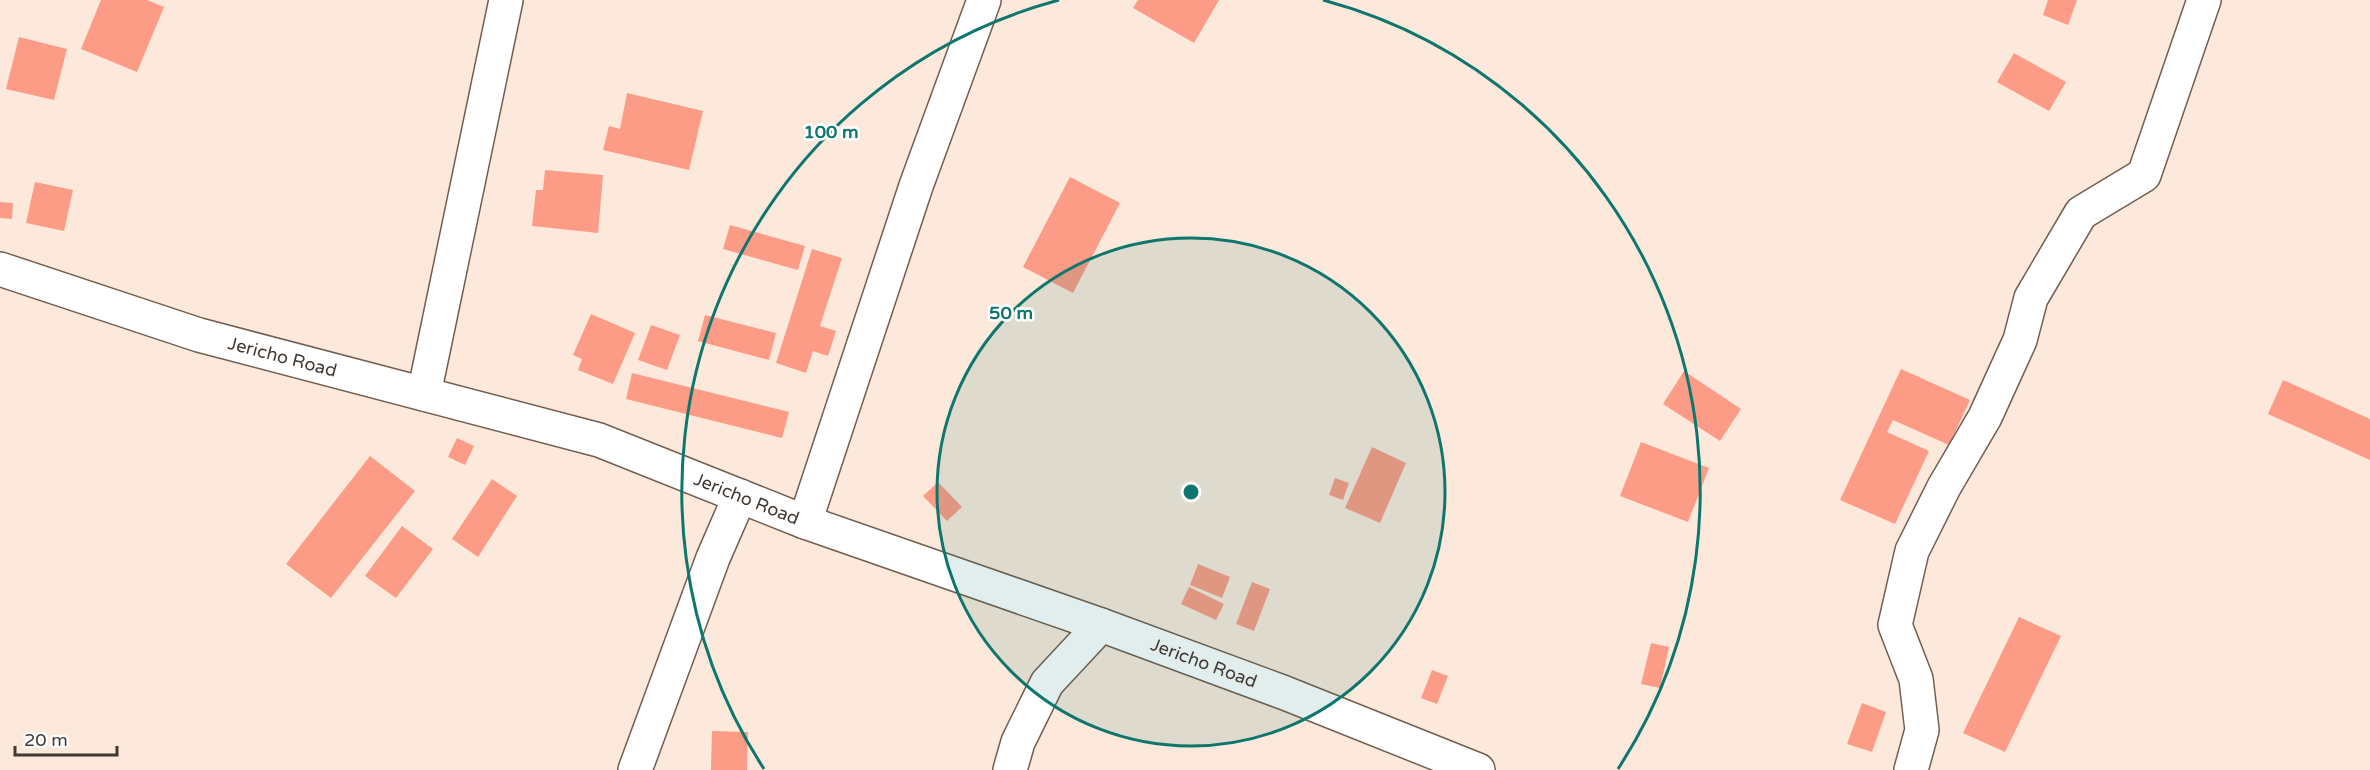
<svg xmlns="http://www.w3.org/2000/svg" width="2370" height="770" viewBox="0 0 2370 770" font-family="'Varela Round',sans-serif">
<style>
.building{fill:#fd9c86}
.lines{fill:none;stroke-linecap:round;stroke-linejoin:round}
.minor-casing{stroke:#725e50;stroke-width:36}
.minor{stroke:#fff;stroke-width:33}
.ring{fill:none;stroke:#0f766e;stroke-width:3}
.labels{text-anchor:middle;stroke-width:5;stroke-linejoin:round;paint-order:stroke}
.street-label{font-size:18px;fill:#423933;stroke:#fff}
.centre{fill:#0f766e;stroke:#fff;stroke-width:3}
.ring-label{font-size:18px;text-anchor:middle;font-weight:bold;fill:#0f766e;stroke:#fff;stroke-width:5;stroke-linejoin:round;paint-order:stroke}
</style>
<rect width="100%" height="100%" fill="#fce9dc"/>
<g class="building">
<polygon points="101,0 147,0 164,7 137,72 81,49"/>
<polygon points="1138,0 1219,0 1194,43 1133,8"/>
<polygon points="2048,0 2077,0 2068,25 2043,15"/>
<polygon points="19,37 67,49 54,100 6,89"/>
<polygon points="2014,53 2066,82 2049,111 1997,82"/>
<polygon points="627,93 703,111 689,170 603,150 609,126 620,129"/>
<polygon points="545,170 603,175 598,233 532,226 536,190 543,190"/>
<polygon points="1070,177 1120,203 1073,293 1023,267"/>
<polygon points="35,182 73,190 64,231 26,223"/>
<polygon points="0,202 13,203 12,219 0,218"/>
<polygon points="730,225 805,246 798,270 723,249"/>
<polygon points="812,249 842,258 820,326 836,331 828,356 813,351 806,373 776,363"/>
<polygon points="591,314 635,333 613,384 578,370 582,359 573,355"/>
<polygon points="705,315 776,333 769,360 698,341"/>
<polygon points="651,325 680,335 667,370 638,360"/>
<polygon points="1901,369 1970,400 1949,445 1893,420 1887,432 1929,451 1895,524 1840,500"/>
<polygon points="1684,371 1741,409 1720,441 1663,404"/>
<polygon points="632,373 789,412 782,438 626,399"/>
<polygon points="2283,380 2370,419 2370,460 2268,414"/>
<polygon points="457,438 474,446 465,465 448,457"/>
<polygon points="1641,442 1709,468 1688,522 1620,496"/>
<polygon points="1372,447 1406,463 1380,523 1345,508"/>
<polygon points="370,456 415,491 331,598 286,564"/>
<polygon points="1335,478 1349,483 1343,500 1329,495"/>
<polygon points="492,479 517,496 478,557 452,539"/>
<polygon points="938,482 962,507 947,521 923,496"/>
<polygon points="402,526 433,549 396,598 365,576"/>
<polygon points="1198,564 1230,577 1222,598 1190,585"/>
<polygon points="1252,582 1270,589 1254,631 1236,624"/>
<polygon points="1189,587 1224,604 1216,620 1181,604"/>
<polygon points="2019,617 2061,636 2005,752 1963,733"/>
<polygon points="1651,643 1669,647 1660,688 1641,684"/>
<polygon points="1432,670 1448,676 1437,704 1421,698"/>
<polygon points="1862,703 1886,712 1872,752 1847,744"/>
<polygon points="712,731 748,732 747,770 711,770"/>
</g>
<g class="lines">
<g class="minor-casing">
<g id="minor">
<path id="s1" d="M0 269 199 335 599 440 805 522 1101 625 1285 693 1478 770"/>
<polyline points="424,394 506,0"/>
<polyline points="805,522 916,186 984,0"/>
<polyline points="635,770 713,558 740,496"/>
<polyline points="1010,770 1018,742 1047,683 1101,625"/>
<polyline points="1911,770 1922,730 1916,679 1895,625 1912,551 1944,487 1985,417 2020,340 2031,298 2081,213 2144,175 2204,0"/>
</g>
</g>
<use href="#minor" class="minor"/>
</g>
<circle cx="1191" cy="492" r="254" fill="#0f766e" fill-opacity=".12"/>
<g class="ring">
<circle cx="1191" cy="492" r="254"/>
<path d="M764 769A509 509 0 0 1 1059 0M1323 0A509 509 0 0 1 1618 769"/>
</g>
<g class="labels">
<g class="street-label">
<text dy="6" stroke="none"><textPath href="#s1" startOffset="296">Jericho Road</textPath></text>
<text dy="6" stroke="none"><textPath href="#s1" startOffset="782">Jericho Road</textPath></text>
<text dy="6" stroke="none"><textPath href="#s1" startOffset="1268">Jericho Road</textPath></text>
</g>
</g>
<circle cx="1191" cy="492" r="9" class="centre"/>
<g class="ring-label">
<text x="831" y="138">100 m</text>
<text x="1011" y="319">50 m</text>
</g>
<path d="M15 746v9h102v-9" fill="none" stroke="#423933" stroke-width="3"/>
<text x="24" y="746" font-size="18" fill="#423933" stroke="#ffffff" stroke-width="4.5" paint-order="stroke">20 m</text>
</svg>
